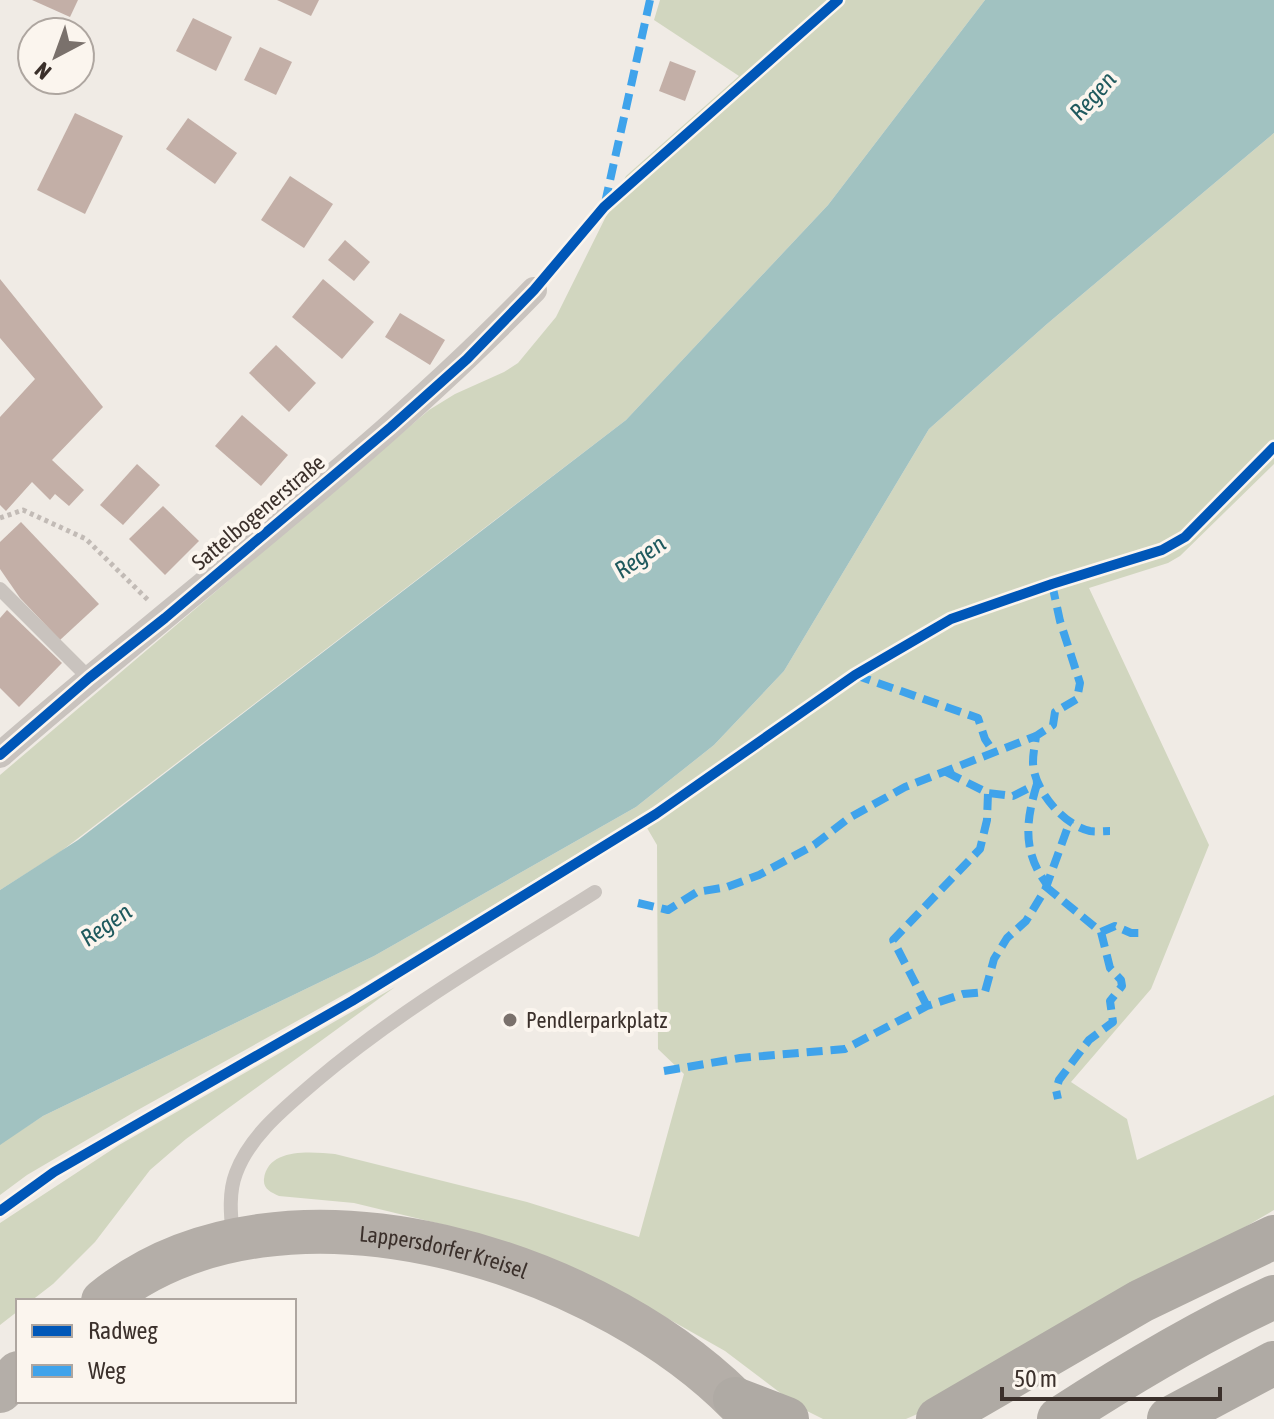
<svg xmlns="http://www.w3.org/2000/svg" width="1274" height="1419" viewBox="0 0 1274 1419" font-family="'Asap Condensed',sans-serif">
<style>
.green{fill:#d1d6bf}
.water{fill:#a1c2c1}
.building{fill:#c3afa7}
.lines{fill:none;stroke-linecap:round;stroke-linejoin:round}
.path{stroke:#c2bbb6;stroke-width:5;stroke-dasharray:4 4;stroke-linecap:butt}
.service{stroke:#c9c3be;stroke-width:14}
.minor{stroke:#c9c3be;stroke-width:26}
.trunk{stroke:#b4aea8;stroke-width:44}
.motorway{stroke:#afaaa4;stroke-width:44}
.quiet{stroke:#3fa3eb;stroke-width:8;stroke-dasharray:16 8;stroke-linecap:butt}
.cycleway-casing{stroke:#fbf5ee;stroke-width:15}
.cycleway{stroke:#0057b8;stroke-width:10}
.poi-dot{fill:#7a716c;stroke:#fbf5ee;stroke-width:3}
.labels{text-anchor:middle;stroke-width:8;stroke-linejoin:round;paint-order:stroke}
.street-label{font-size:22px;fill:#3b302b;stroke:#fbf5ee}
.poi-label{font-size:22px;fill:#3b302b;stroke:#fbf5ee;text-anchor:start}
.water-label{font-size:24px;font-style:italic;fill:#1f5a5e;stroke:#fbf5ee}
</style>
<rect width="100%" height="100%" fill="#f0ebe5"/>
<g class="green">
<polygon points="660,0 985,0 828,205 626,420 60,852 0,890 0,775 429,410 455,394 504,372 518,363 556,317 626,176 739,76 654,20"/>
<path d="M1274 133V464L1180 556 1168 563 1089 588 1209 845 1151 989 1071 1082 1127 1119 1137 1160 1274 1095V1210L947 1401 906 1419H823L799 1407 725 1351 644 1305 449 1226 354 1203 279 1196C271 1192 263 1189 264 1179 268 1147 312 1152 335 1154L527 1202 639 1237 684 1074 658 1049 657 845 640 816 365 983 136 1111 27 1175 0 1195V1144L43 1116 374 956 636 807 714 745 784 671 929 429 1047 324Z"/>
<polygon points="395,987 186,1139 150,1170 95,1242 53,1284 31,1301 18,1301 18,1311 0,1325 0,1223 119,1145"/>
</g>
<polygon class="water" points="985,0 1274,0 1274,133 1047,324 929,429 784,671 714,745 636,807 374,956 43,1116 0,1145 0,890 78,840 626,420 828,205"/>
<g class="building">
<polygon points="32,0 78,0 70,17"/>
<polygon points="277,0 319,0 311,16"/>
<polygon points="193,18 232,37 216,71 176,51"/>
<polygon points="260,47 292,62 276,95 244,80"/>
<polygon points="670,61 696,71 685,101 659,91"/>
<polygon points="75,113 123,136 85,214 37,190"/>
<polygon points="188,118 237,153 215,184 166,149"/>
<polygon points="290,176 333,204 304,248 261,220"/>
<polygon points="345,240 370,262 354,281 328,260"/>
<polygon points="0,279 103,407 52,460 84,490 69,506 55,494 50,500 32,482 6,511 0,505 0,417 35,379 0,338"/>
<polygon points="323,279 374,322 342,359 292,317"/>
<polygon points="400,313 445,340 430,365 385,337"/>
<polygon points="276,345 316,383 289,412 249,373"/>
<polygon points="242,415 288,455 261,486 215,446"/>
<polygon points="137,464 160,485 123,525 100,505"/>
<polygon points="163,506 199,541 165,575 129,539"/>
<polygon points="21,522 99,604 60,640 20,598 0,569 0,542"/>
<polygon points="7,610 62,663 19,707 0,688 0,618"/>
</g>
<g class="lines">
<polyline class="path" points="0,518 23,510 86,539 148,600"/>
<g class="service">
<polyline points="0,589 89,678"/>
<path d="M233 1239C231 1217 228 1194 236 1173 250 1135 286 1107 316 1081 402 1008 500 952 595 892"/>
</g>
<path class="minor" d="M0 755C178 600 369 460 534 290"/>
<g class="trunk">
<path id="s1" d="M103 1301C281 1155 614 1262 753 1419"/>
<polyline points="0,1391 18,1373"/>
</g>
<g class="motorway">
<polyline points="735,1399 787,1419"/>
<polyline points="938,1419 1141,1301 1274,1237"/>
<path d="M1059 1419C1128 1374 1200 1331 1274 1297"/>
<polyline points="1169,1419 1274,1363"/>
</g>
<g class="quiet">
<polyline points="605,203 650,0"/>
<path d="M1052 584 1060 621 1080 683 1077 699 1055 712 1053 725 1036 736C1035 745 1033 753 1033 762 1033 789 1063 825 1090 831 1096 832 1104 831 1110 831"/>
<polyline points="855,675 978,718 985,739 995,754"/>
<polyline points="946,772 988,793 1013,796 1037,784"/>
<path d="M1037 784C1026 820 1022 851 1046 883"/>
<polyline points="1045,886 1101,932 1110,968 1121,980 1122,986 1110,1001 1113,1022 1089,1040 1059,1080 1056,1090 1058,1099"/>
<polyline points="638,903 668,910 697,892 727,887 759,875 814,845 849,818 905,787 1036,736"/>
<polyline points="1101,932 1115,926 1131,933 1143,933"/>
<polyline points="927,1006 893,940 980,849 987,820 988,793"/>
<polyline points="664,1071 740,1058 845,1049 927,1006 963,994 985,992 994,959 1007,938 1026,921 1045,890 1070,821"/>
</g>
<g class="cycleway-casing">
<g id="cycleway">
<polyline points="0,755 89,678 165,618 391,427 467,359 534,290 604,207 838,0"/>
<polyline points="0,1211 54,1172 352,1001 656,814 855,675 951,619 1052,584 1162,550 1185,537 1274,447"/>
</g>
</g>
<use href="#cycleway" class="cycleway"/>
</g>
<circle class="poi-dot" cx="510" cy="1020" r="8"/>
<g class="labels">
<g class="street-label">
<text transform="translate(258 512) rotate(-40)" y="8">Sattelbogenerstraße</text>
<text dy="8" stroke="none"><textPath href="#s1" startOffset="358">Lappersdorfer Kreisel</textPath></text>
</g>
<g class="poi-label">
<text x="526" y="1028">Pendlerparkplatz</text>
</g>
<g class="water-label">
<text transform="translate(1093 96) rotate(-48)" y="8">Regen</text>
<text transform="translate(640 557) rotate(-35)" y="8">Regen</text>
<text transform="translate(106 925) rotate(-35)" y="8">Regen</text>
</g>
</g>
<rect x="16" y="1299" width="280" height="104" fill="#fbf5ee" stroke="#aea6a0" stroke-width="2"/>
<rect x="32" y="1325" width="40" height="12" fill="#0057b8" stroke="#aea6a0" stroke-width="2"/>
<text x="88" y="1339" font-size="24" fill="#3b302b">Radweg</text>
<rect x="32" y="1365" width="40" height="12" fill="#3fa3eb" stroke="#aea6a0" stroke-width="2"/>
<text x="88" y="1379" font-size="24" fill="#3b302b">Weg</text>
<g transform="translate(56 56) rotate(221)"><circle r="38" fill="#fbf5ee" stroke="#aea6a0" stroke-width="2"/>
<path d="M0-6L14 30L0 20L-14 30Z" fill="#7a716c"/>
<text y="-12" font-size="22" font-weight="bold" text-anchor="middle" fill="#3b302b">N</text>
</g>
<path d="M1002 1387v12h218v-12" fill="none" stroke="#3b302b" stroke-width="4"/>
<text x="1014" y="1387" font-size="24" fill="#3b302b" stroke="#fbf5ee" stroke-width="6" paint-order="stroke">50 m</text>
</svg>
